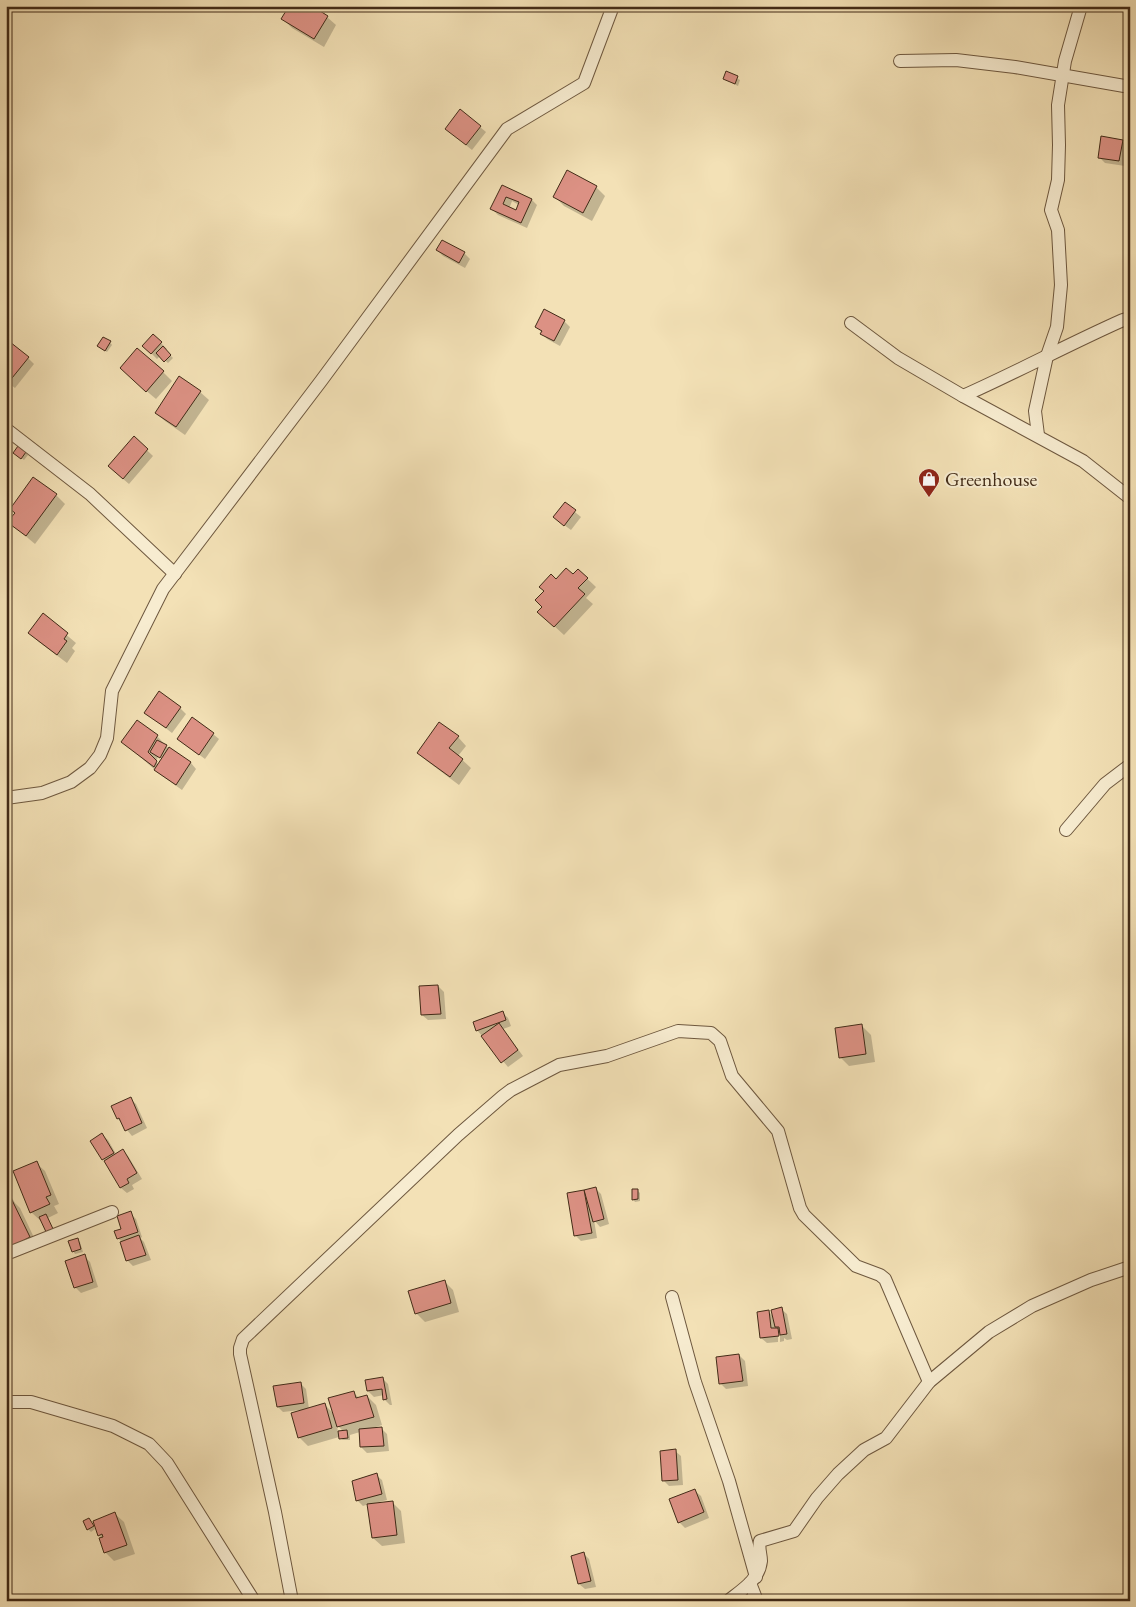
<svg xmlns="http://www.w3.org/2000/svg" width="1136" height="1607" viewBox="0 0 1136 1607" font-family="'EB Garamond',serif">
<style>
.shadow{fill:#0003;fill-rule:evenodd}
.building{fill:#dc9184;stroke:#422b17;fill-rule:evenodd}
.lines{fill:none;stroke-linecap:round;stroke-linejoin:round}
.minor-casing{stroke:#6e583f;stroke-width:14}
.minor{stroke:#f7ecd0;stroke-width:12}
.labels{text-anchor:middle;stroke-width:4;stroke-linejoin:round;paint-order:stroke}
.poi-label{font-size:20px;fill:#422b17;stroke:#f7ecd0;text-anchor:start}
</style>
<rect width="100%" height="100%" fill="#f3e1b6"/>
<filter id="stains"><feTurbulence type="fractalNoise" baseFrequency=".004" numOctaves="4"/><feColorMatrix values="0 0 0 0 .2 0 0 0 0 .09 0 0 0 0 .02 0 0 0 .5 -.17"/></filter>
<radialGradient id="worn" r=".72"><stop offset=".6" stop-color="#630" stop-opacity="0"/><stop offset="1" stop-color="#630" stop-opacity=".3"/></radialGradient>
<g class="shadow">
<polygon points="327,17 336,25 324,47 292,28 283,19"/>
<polygon points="727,73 740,80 738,86 724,79"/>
<polygon points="480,127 486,132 472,150 452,134"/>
<polygon points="1122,141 1128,147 1125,166 1105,163 1099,157"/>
<path d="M502 186 532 200 537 205 527 228 498 215 492 209ZM512 201 519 205 516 212 509 209Z"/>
<polygon points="596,187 605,196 592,221 564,206 555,197"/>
<polygon points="437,250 464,253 470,259 465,268 443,256"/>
<polygon points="545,311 564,321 570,327 560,346 547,339 537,327"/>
<polygon points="153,335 167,349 165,350 173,358 168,363 160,356 157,359 144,346"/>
<polygon points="110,342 112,345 107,352 101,348"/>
<polygon points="28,358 34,364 15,388 6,381"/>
<polygon points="163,372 172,381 156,399 130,377"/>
<polygon points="200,392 209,400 185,435 165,421 156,413"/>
<polygon points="134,438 153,456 129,484 115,472"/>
<polygon points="26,453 28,455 24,460 17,455"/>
<polygon points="56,495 65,504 35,544 9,522"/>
<polygon points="565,504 581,517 571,530 560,522"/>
<polygon points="578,570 596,587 586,598 593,604 564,635 539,612 544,607 545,591 556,581 573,576"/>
<polygon points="43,615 76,643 72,648 75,651 67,663 39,642 30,633"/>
<polygon points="180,708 186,714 172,733 146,713"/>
<polygon points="213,734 219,739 205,759 178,739"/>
<path d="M157 736 169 749 191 763 196 769 182 790 161 775 123 742ZM158 757 163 759 159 765 156 762Z"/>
<polygon points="458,737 466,746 458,756 471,768 459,785 427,761 418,753"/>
<polygon points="438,986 444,992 446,1019 428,1020 422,1015"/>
<polygon points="503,1013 508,1018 511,1026 503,1029 523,1056 508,1067 477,1030"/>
<polygon points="862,1026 871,1035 875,1062 849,1066 840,1057"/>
<polygon points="130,1099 136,1104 147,1128 132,1136 118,1119"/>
<polygon points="102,1135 108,1140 116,1154 122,1151 128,1156 142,1179 132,1185 134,1189 127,1193 121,1188 103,1159"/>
<polygon points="36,1163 45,1171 59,1204 54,1206 58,1213 48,1218 55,1234 31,1212"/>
<polygon points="6,1184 10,1194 6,1195"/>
<polygon points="595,1188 601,1194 609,1224 600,1227 594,1220 597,1238 581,1241 575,1235 568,1194"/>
<polygon points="638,1191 640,1193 640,1201 635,1202 633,1199"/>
<polygon points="11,1196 15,1203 20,1208 38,1246 6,1240 6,1198"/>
<polygon points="130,1213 136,1219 142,1237 140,1238 144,1242 151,1260 133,1266 128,1261 121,1241 118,1238"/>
<polygon points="77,1240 80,1242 83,1252 75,1254 73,1251"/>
<polygon points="84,1256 90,1262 98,1287 81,1293 75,1287"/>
<polygon points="444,1281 453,1290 459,1312 425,1322 416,1313"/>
<polygon points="781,1309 787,1314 792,1339 787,1340 784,1338 784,1341 780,1342 780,1333 778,1333 778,1342 767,1343 761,1338 769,1312 774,1317"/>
<polygon points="739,1355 745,1361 748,1386 726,1389 721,1384"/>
<polygon points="382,1378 388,1384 392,1405 390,1405 384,1399 384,1395 374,1397 368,1391"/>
<path d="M300 1383 306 1389 309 1409 325 1405 335 1415 354 1393 360 1399 367 1396 376 1405 382 1425 373 1428 382 1429 387 1434 389 1451 367 1453 361 1447 360 1432 350 1435V1440H343L339 1437 308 1446 299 1437 300 1410 283 1412 278 1407ZM337 1425 343 1431 338 1432Z"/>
<polygon points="675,1451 681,1456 683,1485 669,1486 663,1480"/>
<polygon points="376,1475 382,1480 387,1500 375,1503 376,1504 392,1502 401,1511 405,1543 382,1546 373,1538 369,1504 363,1506 357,1500"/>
<polygon points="695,1491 701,1496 709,1518 685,1528 679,1522"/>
<polygon points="115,1514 124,1522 135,1554 114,1561 106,1553 101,1539 102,1538 99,1535"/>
<polygon points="91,1522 95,1529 91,1532 88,1529"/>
<polygon points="584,1554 589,1559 596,1587 585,1589 579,1584"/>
</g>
<g class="building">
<polygon points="289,6 312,6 328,16 314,39 281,19"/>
<polygon points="726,71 738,76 735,84 723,79"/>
<polygon points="460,109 481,126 466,145 445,129"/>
<polygon points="1101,136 1123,140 1119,161 1098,158"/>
<polygon points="567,170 597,186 583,213 553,197"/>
<path d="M502 185 532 199 521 223 490 209ZM506 197 519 202 516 210 503 204Z"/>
<polygon points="442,240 465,252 459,263 436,250"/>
<polygon points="544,309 565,320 554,341 540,334 542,331 535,327"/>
<polygon points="153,334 162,342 151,354 142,346"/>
<polygon points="103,337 111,341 105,351 97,346"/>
<polygon points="10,342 29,357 8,383 6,382 6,347"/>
<polygon points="163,346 171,355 164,362 156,353"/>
<polygon points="137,348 164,371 146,392 120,368"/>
<polygon points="179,376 201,391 176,427 155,413"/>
<polygon points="134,436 148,449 123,479 108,466"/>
<polygon points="18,446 26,452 21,459 13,453"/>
<polygon points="33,477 57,494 26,536 7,522 15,513 10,509"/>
<polygon points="565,502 576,510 564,526 553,517"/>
<polygon points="566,568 573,574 578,569 588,578 578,588 585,594 554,627 537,612 542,607 535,600 544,591 539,587 551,574 556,579"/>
<polygon points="43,613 68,633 64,639 67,641 57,655 28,633"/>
<polygon points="159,691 181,707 166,728 144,713"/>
<polygon points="192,717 214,733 199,755 177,739"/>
<polygon points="137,720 158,735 148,752 157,761 154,767 121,742"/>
<polygon points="439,722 459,736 449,748 463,759 450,777 417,753"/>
<polygon points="157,740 167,745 160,758 150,752"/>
<polygon points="169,747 191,762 176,785 154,770"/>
<polygon points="438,985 441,1014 421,1015 419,986"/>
<polygon points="503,1011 506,1020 476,1031 473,1022"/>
<polygon points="499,1023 518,1050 501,1063 481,1036"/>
<polygon points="862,1024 866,1054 839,1058 835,1028"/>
<polygon points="131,1097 142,1123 125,1131 119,1118 117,1119 111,1106"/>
<polygon points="102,1133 114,1153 102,1160 90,1141"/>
<polygon points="123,1149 137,1173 127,1179 129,1183 120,1188 104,1161"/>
<polygon points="37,1161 51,1195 46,1197 50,1204 30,1213 13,1171"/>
<polygon points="596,1187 604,1219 593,1222 584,1190"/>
<polygon points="632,1189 638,1189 638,1199 632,1200"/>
<polygon points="584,1190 592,1233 574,1236 567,1193"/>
<polygon points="11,1198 30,1237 9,1248 6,1243 6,1200"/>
<polygon points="131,1211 138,1232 117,1239 114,1231 121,1229 117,1216"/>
<polygon points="46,1214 54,1231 47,1234 39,1217"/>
<polygon points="139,1235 146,1255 126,1261 120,1242"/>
<polygon points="78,1238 81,1249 72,1252 68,1241"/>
<polygon points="85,1254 93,1282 74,1288 65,1261"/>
<polygon points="445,1280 451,1303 415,1314 408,1291"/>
<polygon points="782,1307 787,1334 780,1335 779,1327 775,1327 771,1310"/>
<polygon points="769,1310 771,1328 778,1328 779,1336 760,1338 757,1312"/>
<polygon points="739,1354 743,1381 719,1384 716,1357"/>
<polygon points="383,1377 387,1399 383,1400 382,1389 367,1391 365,1380"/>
<polygon points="301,1382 304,1403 277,1407 273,1386"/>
<polygon points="354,1391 356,1398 367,1395 374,1417 337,1427 328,1398"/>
<polygon points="325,1403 332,1428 298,1438 291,1413"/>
<polygon points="382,1427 384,1446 360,1447 359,1429"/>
<polygon points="347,1430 348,1438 339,1439 338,1431"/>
<polygon points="676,1449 678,1480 662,1481 660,1451"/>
<polygon points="377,1473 382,1494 356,1501 352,1481"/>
<polygon points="695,1489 704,1512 678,1523 669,1499"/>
<polygon points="393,1501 397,1535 372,1538 367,1504"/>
<polygon points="115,1512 127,1545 104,1553 99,1538 103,1537 102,1534 98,1536 93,1521"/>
<polygon points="89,1518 94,1526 87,1530 83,1521"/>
<polygon points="584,1552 591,1581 578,1584 571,1556"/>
</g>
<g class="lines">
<g class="minor-casing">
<g id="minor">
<polyline points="900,61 956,60 1015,67 1130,87"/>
<polyline points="851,323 898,358 963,396 1083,461 1130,498"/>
<path d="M963 396C1017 372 1069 344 1123 320L1130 318"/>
<polyline points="6,429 90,494 175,574"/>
<polyline points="1038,435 1035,411 1047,356 1057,327 1061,285 1058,230 1051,210 1058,180 1059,145 1058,105 1065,61 1081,6"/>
<polyline points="6,798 42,793 71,782 90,768 100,755 107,738 112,691 163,589 321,381 507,129 584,83 613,6"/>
<polyline points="1066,830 1105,784 1130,765"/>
<polyline points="6,1254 112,1212"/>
<polyline points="672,1297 695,1382 729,1481 756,1577"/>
<polyline points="6,1402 31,1402 113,1426 149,1444 167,1463 254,1601"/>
<polyline points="750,1583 757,1601"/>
<polyline points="292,1601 275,1512 240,1354 240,1348 243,1339 458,1135 503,1096 511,1090 559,1065 607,1056 678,1031 711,1033 720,1041 732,1076 778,1131 800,1208 804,1215 856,1266 880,1275 885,1279 929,1382"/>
<path d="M728 1601C742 1590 759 1580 761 1561 761 1554 758 1548 760 1541L794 1531 817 1498 838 1474 864 1450 886 1438 929 1382 989 1332 1032 1306 1091 1280 1130 1267"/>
</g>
</g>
<use href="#minor" class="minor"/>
</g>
<defs>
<g id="shop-pin" transform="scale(1.125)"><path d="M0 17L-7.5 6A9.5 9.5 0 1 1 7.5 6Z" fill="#8f2418" stroke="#f7ecd0"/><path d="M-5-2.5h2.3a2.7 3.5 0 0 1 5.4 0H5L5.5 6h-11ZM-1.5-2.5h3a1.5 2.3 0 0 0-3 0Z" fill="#fff"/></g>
</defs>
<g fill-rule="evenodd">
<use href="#shop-pin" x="929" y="479"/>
</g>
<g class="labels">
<g class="poi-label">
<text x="945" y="486">Greenhouse</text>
</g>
</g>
<rect width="1136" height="1607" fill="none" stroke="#f3e1b6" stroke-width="25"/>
<rect x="8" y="8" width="1121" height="1592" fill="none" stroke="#422b17" stroke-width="2.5"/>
<rect x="12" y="12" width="1111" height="1582" fill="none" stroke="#422b17"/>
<rect width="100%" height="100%" filter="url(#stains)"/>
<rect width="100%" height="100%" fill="url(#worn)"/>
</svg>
